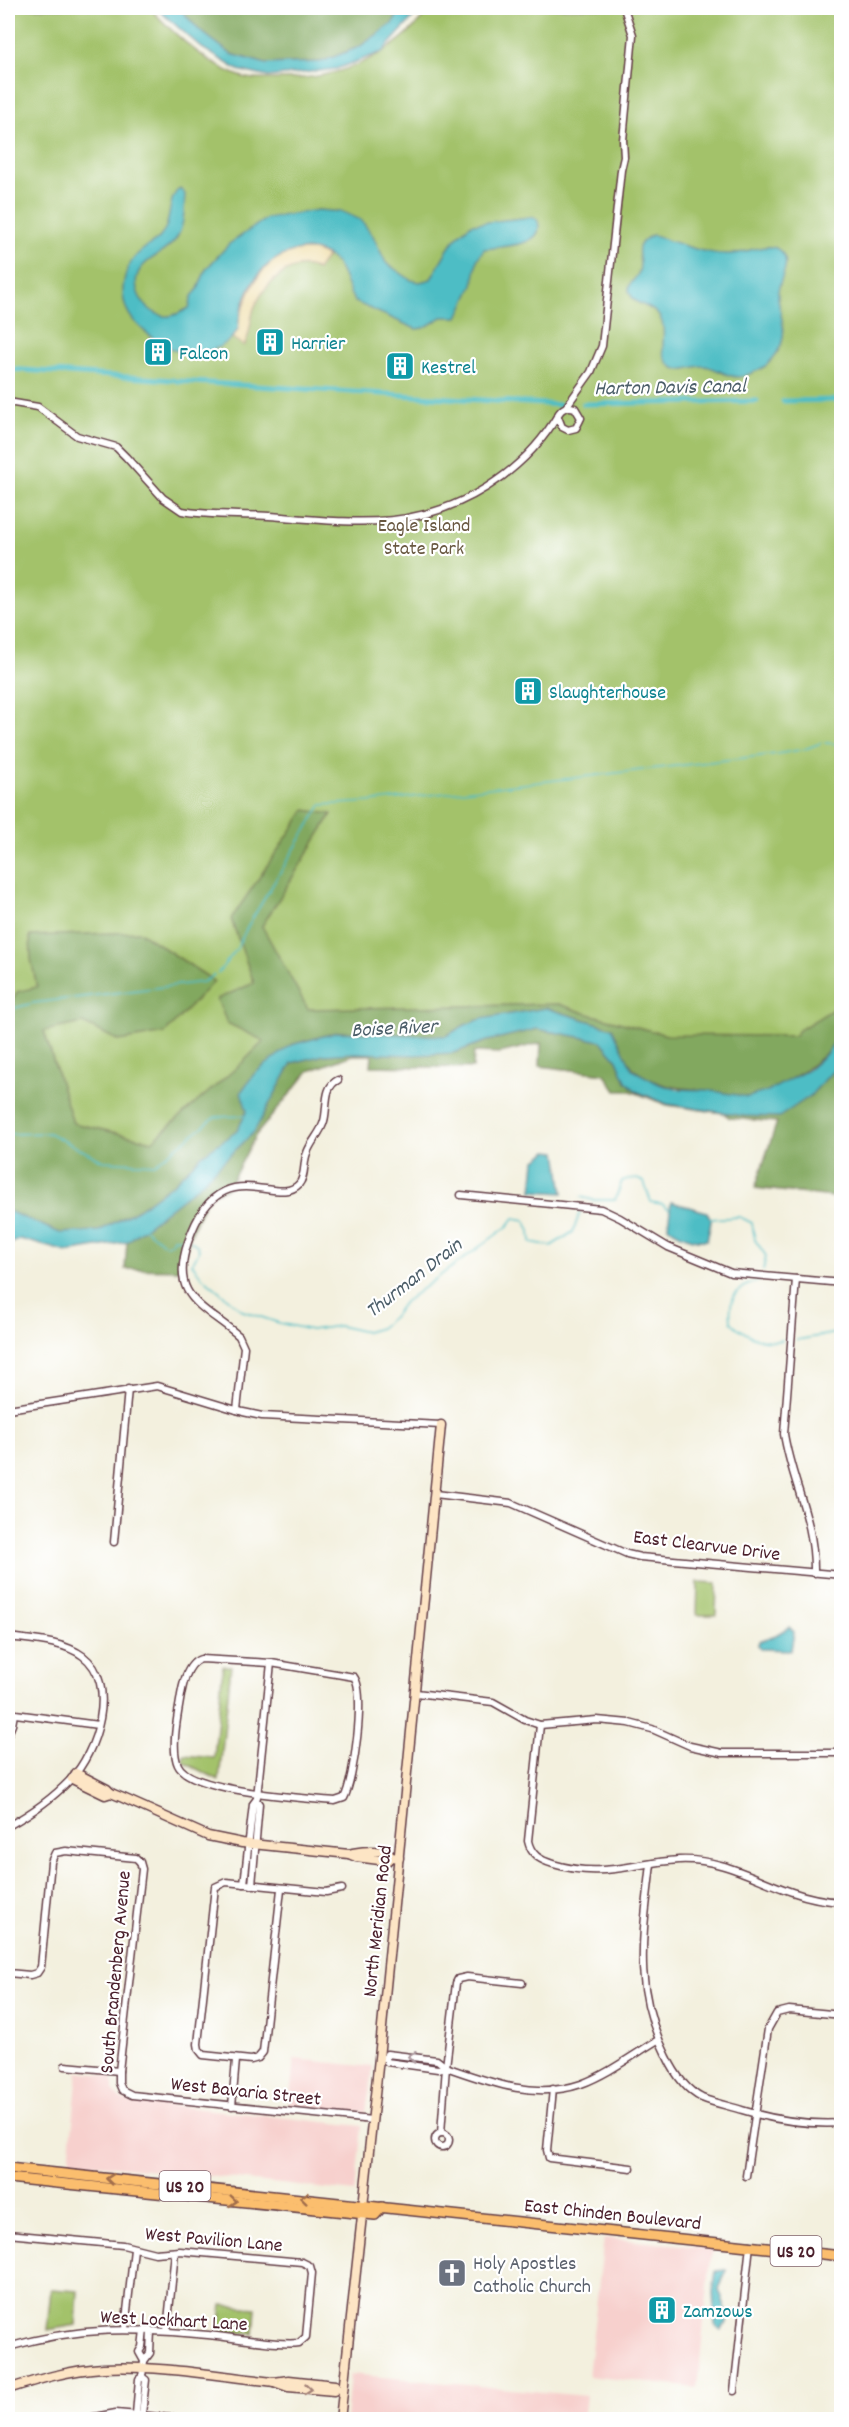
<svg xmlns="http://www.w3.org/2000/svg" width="849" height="2427" viewBox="0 0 849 2427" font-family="Dekko,sans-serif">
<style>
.built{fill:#f7d0cd}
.green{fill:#a3c26b;stroke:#76704b;stroke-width:1.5}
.forest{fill:#82a85f;stroke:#666445;stroke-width:1.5}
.sand{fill:#eeda9e;stroke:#9c7c64;stroke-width:1.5}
.water{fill:#4ebdc5;stroke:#4c6e78;stroke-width:1.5}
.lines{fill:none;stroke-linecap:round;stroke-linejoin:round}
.stream{stroke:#4ebdc5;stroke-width:1.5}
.canal{stroke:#4ebdc5;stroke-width:5}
.street-casing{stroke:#633e46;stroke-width:9}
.secondary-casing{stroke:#633e46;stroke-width:11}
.primary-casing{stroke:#633e46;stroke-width:12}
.street{stroke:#fff;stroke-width:6}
.secondary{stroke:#fde5c5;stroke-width:8}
.primary{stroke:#fbbe6e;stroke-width:9}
.oneway{stroke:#ae9aa0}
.oneway2{stroke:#a26e4c}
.oneway3{stroke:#a48278}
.labels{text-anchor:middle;stroke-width:4.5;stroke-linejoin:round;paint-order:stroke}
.shield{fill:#fff;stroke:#80626b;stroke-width:1.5}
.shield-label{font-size:18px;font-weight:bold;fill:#4a1f2b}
.culture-label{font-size:20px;fill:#0d838f;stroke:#fff;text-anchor:start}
.park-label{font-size:20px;fill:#695841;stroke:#fff}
.street-label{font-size:20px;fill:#4a1f2b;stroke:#fff}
.worship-label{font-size:20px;fill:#5b616d;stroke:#fff;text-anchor:start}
.water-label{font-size:21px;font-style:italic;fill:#4c5e69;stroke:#fff}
</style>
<rect width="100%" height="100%" fill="#fff"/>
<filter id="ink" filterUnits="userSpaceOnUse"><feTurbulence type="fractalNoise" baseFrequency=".0167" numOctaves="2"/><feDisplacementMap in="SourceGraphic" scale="12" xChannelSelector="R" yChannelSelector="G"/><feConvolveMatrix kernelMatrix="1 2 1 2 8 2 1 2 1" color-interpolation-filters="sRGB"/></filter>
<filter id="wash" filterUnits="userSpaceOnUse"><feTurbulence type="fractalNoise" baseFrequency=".008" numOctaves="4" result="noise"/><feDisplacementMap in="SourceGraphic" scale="24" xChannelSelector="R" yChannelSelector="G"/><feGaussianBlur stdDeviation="1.35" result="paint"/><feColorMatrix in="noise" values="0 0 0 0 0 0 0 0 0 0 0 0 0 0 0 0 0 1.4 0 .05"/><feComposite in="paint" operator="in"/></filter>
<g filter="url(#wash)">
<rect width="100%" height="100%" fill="#f3f0de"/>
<g class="built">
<polygon points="294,2059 373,2067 366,2112 289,2105"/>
<polygon points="78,2072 113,2076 113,2090 119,2098 126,2101 362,2126 355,2192 69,2161"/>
<polygon points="604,2238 712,2248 697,2388 588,2376"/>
<polygon points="350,2374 586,2396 583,2419 346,2420"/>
</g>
<g class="green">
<path d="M8 8H150C174 34 204 62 237 75 250 81 265 79 278 79 339 80 394 56 431 8H826L841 19 842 1033 825 1055 338 1032 247 1111 8 1211Z"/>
<polygon points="698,1582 717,1583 716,1615 697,1615"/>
<polygon points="223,1666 231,1666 219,1780 183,1762 184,1755 214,1758"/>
<polygon points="51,2289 78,2291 76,2325 47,2330"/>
<polygon points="222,2305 256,2308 254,2334 219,2331"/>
</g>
<g class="forest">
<polygon points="179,8 403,8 392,24 359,47 321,62 266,64 231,54 198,29"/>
<path d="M305 810 332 814 262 926 308 1009 559 1004 585 1013 667 1035 794 1036 799 1030 841 1004C841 1013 843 1024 841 1032 836 1055 769 1097 746 1097 734 1097 722 1092 710 1091 680 1087 664 1090 636 1071 629 1067 617 1037 612 1028L546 1008 500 1016 465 1025 446 1036 338 1032 291 1045 247 1111 237 1131 202 1155 174 1183 137 1210 99 1231 60 1233 8 1211V1004L12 1002 17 992 37 987 31 959 30 936 140 932 214 981 165 1033 119 1041 83 1023 44 1031 73 1123 152 1141 243 1062 264 1041 227 1023 217 999 254 983 231 919Z"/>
<polygon points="537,1029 601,1041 617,1060 626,1081 636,1091 667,1104 744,1116 778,1117 810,1096 841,1062 841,1198 755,1188 777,1122 730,1118 723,1113 667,1105 631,1091 616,1091 605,1074 540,1066 541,1043 500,1053 474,1052 473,1068 371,1066 372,1055 353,1055 309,1071 256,1135 228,1188 214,1193 205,1202 189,1238 182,1270 125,1269 127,1242 198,1186 277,1087 292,1063 324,1055 354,1053 453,1053 487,1041"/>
</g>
<path class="sand" d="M300 250H314L327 256 317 270C292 257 265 284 255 306 249 319 252 333 244 346L231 337C237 330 237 325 240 316 252 283 263 257 300 250Z"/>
<g class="water">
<polygon points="156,8 179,8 198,29 231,54 266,64 321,62 359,47 392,24 403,8 422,8 382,52 336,69 268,77 238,70 202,48"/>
<path d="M180 188 185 194C184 209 185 226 176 239 167 252 154 255 144 265 126 282 142 311 163 316 171 318 182 312 189 308L192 296 198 289 206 269 229 244 267 218 318 210 343 212 361 220 373 236 386 263 411 280 420 282 431 279C442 260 452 236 472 224L530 217 537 219C549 247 501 246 484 249L477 260 473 285 458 317H442L424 328 416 329 355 302C346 289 344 269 331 258 305 238 268 257 253 282 247 292 241 309 239 320 239 324 239 326 238 329 228 349 198 358 177 351 161 346 144 332 133 320 115 297 123 263 145 248 150 244 156 242 160 237 173 223 166 199 180 188Z"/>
<path d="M652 235C660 236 665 240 673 242 692 248 711 255 731 254 744 254 767 241 779 250 794 261 779 279 778 292 777 308 787 326 782 342 778 354 768 367 756 371 751 373 744 377 738 377 726 377 716 367 704 366 692 365 681 375 670 365 657 353 667 337 662 322 656 305 638 307 632 297 624 285 633 283 638 274 646 258 627 248 652 235Z"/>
<polygon points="546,1008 612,1028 633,1070 659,1084 676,1089 708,1090 748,1097 768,1091 808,1070 825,1055 841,1033 841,1062 810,1096 779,1117 744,1116 667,1104 636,1091 626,1081 617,1060 601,1041 537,1029 487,1041 453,1053 414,1055 354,1053 324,1055 292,1063 254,1132 198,1186 127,1242 67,1252 20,1239 8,1245 8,1211 60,1233 99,1231 137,1210 174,1183 202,1155 237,1131 247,1111 241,1092 254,1074 291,1045 338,1032 446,1036 465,1025 481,1019"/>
<polygon points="548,1151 557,1152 563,1193 532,1191 535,1161"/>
<path d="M671 1202 707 1212 711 1221 707 1240C696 1242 675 1234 668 1226Z"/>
<polygon points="789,1627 794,1632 791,1650 760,1649 758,1645 759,1641 776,1635"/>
<polygon points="726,2270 719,2290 727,2312 727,2323 721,2330 715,2325 713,2292 716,2271"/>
</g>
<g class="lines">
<g class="stream">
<polyline points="825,743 842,744"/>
<polyline points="218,973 236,950 249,924 321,805 369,802 777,754 805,749 821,743"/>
<polyline points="8,1010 33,1003 203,982 214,975"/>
<polyline points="8,1134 49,1133 103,1161 155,1164 215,1117 245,1116"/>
<path d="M581 1197 593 1200H615L622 1181C631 1177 636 1178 644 1182L651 1202 662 1204 669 1209"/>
<polyline points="709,1219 740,1217 752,1223 755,1240 766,1256 763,1270"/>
<polyline points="144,1228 166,1245 171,1243 173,1238 187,1239"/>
<polyline points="191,1241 198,1246 199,1251 192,1264 202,1277 243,1311 279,1323 311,1330 339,1326 366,1332 380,1328 393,1317 404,1302 508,1226 514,1218 525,1220 530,1231 531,1242 551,1246 573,1232 580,1212"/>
<path d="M760 1280C736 1288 728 1296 731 1322 745 1335 762 1344 782 1340"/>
<polyline points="797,1340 842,1332"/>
</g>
<g class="canal">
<polyline points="8,369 173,380"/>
<polyline points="177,381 561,405"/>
<polyline points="783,401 842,400"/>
<polyline points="583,404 757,401"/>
</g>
</g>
</g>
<g filter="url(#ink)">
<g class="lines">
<g class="street-casing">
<g id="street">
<path d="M8 402 38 407 77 436 116 447 126 457 163 498 182 511C211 516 240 514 269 516 350 522 414 533 487 487 517 468 542 443 559 413 563 407 569 406 575 408L581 418 576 428 568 430 562 427 558 417"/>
<polyline points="566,407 591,372 602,346 621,170 624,157 623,140 633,35 624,8"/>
<polyline points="461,1195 601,1209 620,1218 668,1247 731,1273 842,1283"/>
<path d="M796 1279 784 1434C792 1484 815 1519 814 1573"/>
<polyline points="8,1409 157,1386 243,1412 262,1416 441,1425"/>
<path d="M237 1410 244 1347 239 1336C203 1305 169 1298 188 1242 219 1148 277 1209 299 1184 306 1176 303 1162 307 1153 311 1141 321 1133 324 1121 328 1107 323 1087 338 1080"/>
<polyline points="435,1494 511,1503 627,1554 640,1557 842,1575"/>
<polyline points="114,1542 128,1389"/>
<path d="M8 1637C31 1640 63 1641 83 1656 119 1683 97 1753 70 1780 52 1799 30 1814 8 1826"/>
<path d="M201 1659 271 1663 354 1677C366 1692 354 1780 344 1798L335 1801C306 1798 190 1792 178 1765 171 1750 177 1718 180 1701 182 1688 186 1663 201 1659Z"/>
<polyline points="416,1693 493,1702 525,1720 540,1725 597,1720 629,1723 652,1729 690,1746 722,1753 842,1753"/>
<polyline points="8,1713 98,1725"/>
<path d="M540 1725 528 1841C531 1855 540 1860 553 1864 603 1879 631 1863 679 1860 721 1858 754 1879 792 1892 809 1898 824 1901 842 1902"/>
<polyline points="8,1734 12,1725 14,1714"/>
<polyline points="257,1797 271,1663"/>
<path d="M651 1864C643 1936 632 1988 667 2057 674 2072 686 2090 702 2098 714 2103 729 2106 742 2110 774 2120 808 2125 842 2123"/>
<polyline points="244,1884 253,1804 256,1800 259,1804 252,1885"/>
<polyline points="281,1889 263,2052 258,2058 251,2060 203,2055 199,2050 198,2044 215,1887 226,1882 326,1892 342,1889"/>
<polyline points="8,1973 30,1975 37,1973 41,1967 51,1862 55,1853 66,1851 136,1858 140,1862 142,1869 119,2071 119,2083 122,2090 132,2095 372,2120"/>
<polyline points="379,2058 386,2058 387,2054 437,2060 446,2067 438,2069 387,2062 386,2058"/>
<polyline points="65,2066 119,2071"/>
<path d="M446 2067C489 2082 535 2100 581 2084 608 2074 633 2055 658 2040"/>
<polyline points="553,2089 547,2150 549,2158 631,2168"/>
<polyline points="232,2106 236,2060"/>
<polyline points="441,2133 446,2067 456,1983 458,1979 467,1977 522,1983"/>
<circle cx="442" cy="2140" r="7"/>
<polyline points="746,2176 768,2029 777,2013 789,2010 842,2015"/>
<path d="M8 2234 123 2245 155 2253 180 2251 302 2262 310 2266 312 2273 306 2337 299 2343C278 2346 232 2337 208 2335 134 2328 80 2326 8 2347"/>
<polyline points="125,2329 134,2249"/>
<polyline points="144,2330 142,2347 139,2352 144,2361"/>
<polyline points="167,2331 175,2252"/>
<polyline points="142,2377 146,2380 142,2414"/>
<polyline points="734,2391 750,2245"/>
<polyline points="136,2414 139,2379 142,2377 144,2361 150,2353 151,2331"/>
<polyline points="78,2420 116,2413 193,2420"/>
<polyline points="623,2420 626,2420"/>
<polyline points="840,2420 841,2406"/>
</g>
</g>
<g class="secondary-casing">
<g id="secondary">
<polyline points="76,1773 107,1789 111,1793"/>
<polyline points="72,1779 105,1795 111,1793 123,1798 208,1836 242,1843 349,1854"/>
<path d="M391 1857 387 1861 356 1857 349 1854C361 1850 375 1851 388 1852L391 1857 399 1858"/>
<polyline points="336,2388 335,2385 289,2380 274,2382 288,2387 334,2391 336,2388 343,2389"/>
<path d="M8 2389C39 2379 70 2370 103 2368 159 2365 218 2376 274 2382"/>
<polyline points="340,2420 379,2058 441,1425"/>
</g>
</g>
<g class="primary-casing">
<g id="primary">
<polyline points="8,2168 842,2256"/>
<polyline points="8,2178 375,2215 382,2207"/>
</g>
</g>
<use href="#street" class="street"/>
<use href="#secondary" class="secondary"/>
<use href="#primary" class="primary"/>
</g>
<defs><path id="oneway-chevron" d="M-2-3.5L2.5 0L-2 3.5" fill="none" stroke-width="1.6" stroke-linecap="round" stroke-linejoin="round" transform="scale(1.5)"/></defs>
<use class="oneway" href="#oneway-chevron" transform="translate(412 2057) rotate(-173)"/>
<g class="oneway2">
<use href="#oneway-chevron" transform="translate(110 2179) rotate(-174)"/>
<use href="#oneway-chevron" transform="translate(304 2198) rotate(-174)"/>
<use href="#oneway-chevron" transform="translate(233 2201) rotate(6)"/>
</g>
<use class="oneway3" href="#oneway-chevron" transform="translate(308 2389) rotate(5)"/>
</g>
<defs>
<g id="building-square" transform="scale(1.5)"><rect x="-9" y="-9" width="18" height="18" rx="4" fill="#0f9aa8" stroke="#fff"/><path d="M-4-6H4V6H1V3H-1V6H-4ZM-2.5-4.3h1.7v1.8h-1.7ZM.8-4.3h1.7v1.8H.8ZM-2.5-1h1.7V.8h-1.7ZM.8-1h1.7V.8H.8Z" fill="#fff"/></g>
<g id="church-square" transform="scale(1.5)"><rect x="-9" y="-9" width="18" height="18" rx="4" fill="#6b7280" stroke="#fff"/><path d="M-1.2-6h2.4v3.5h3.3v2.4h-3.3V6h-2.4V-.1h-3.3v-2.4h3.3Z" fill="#fff"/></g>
</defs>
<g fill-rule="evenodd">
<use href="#building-square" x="270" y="342"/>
<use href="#building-square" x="158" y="352"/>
<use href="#building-square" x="400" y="366"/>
<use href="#building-square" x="528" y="691"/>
<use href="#church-square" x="452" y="2273"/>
<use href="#building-square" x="662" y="2310"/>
</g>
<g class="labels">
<g class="shield">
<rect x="159.5" y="2171" width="51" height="30" rx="4.5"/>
<rect x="770.5" y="2236" width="51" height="30" rx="4.5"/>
</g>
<g class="shield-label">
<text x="185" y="2192">US 20</text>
<text x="796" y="2257">US 20</text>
</g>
<g class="culture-label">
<text x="291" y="349">Harrier</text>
<text x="179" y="359">Falcon</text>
<text x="421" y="373">Kestrel</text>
<text x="549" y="698">Slaughterhouse</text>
<text x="683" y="2317">Zamzows</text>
</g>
<g class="park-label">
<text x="424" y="531">Eagle Island<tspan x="424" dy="23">State Park</tspan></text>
</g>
<g class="street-label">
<text transform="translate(707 1544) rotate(7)" y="7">East Clearvue Drive</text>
<text transform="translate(376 1921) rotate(-84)" y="7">North Meridian Road</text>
<text transform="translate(114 1972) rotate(-85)" y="7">South Brandenberg Avenue</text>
<text transform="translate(246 2090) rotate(6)" y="7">West Bavaria Street</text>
<text transform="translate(613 2213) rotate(6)" y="7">East Chinden Boulevard</text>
<text transform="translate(214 2238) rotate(5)" y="7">West Pavilion Lane</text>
<text transform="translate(174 2319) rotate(3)" y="7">West Lockhart Lane</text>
</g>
<g class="worship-label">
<text x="473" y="2269">Holy Apostles<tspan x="473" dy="23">Catholic Church</tspan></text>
</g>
<g class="water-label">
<text transform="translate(670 386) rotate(-1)" y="7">Harton Davis Canal</text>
<text transform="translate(394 1027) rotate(-3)" y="7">Boise River</text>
<text transform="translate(413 1277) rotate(-38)" y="7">Thurman Drain</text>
</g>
</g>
<rect width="849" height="2427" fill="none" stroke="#fff" stroke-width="30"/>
</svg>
